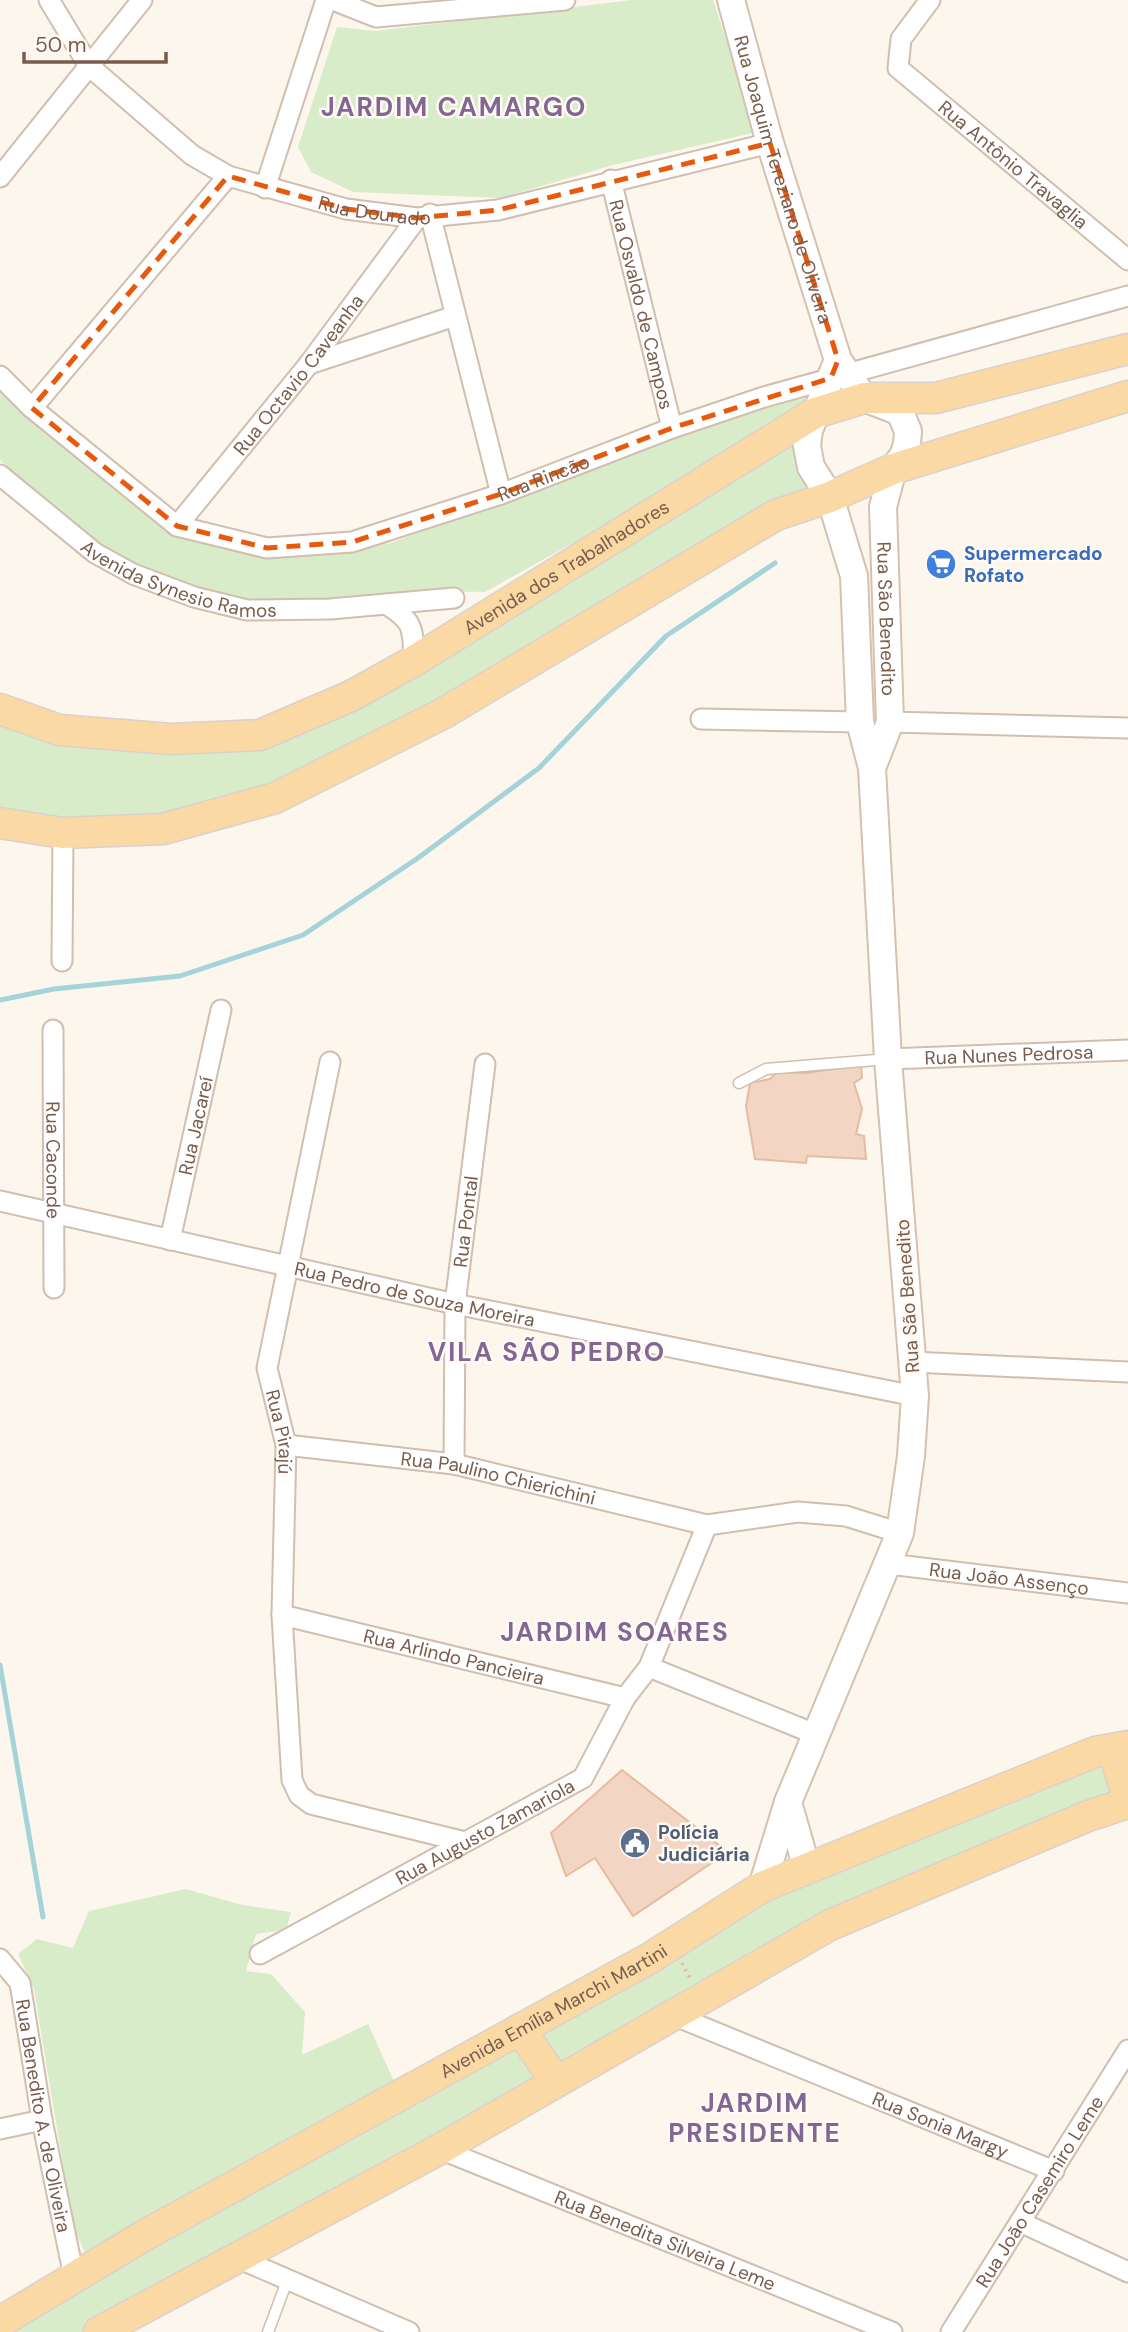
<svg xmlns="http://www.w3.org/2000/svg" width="1128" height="2332" viewBox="0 0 1128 2332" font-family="'DM Sans',sans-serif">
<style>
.green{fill:#d8ecc9}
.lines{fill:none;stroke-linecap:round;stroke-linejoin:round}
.stream{stroke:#a5d3da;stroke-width:5}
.building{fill:#f3d5c3;stroke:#e6bba3;stroke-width:2}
.lane-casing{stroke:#d1beb0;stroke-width:13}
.street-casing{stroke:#d1beb0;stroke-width:23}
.secondary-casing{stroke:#d6c0b0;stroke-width:30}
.primary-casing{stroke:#dad1cd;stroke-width:33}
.path{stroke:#d9b8a5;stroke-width:3.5;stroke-dasharray:2 5;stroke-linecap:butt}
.lane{stroke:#fff;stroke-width:10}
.street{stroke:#fff;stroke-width:19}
.secondary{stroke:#fff;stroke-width:26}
.primary{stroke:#fbd9a5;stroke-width:30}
.marked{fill:none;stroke:#e8590c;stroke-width:5;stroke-dasharray:14 9;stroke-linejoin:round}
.labels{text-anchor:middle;stroke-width:5;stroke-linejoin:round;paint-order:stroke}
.street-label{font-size:19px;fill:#7a5c4d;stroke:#fffaf3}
.shop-label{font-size:19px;font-weight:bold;fill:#366cbe;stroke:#fffaf3;text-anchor:start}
.service-label{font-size:19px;font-weight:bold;fill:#4e5e75;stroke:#fffaf3;text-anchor:start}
.district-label{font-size:26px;font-weight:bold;letter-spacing:2px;fill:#846695;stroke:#fffaf3}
</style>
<rect width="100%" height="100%" fill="#fdf6ec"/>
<g class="green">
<polygon points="632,0 713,0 757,132 613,165 501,198 353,192 311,172 298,147 337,27 374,31"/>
<path d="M0 382 165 528 298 555 391 543 693 427 819 388 809 412 485 592C438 590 393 600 347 602 249 605 165 594 83 536 53 515 26 486 0 460Z"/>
<polygon points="793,434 795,460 815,492 446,703 272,792 160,821 63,827 0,816 0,716 44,734 298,729"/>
<polygon points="1104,1764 1121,1798 559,2072 532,2033 785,1889"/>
<polygon points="186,1889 242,1905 291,1912 286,1930 256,1934 246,1971 271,1974 305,2012 302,2055 368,2024 397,2088 107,2246 84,2251 73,2226 34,1989 18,1954 37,1939 73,1948 89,1911"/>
<polygon points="516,2040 547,2078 147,2294 83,2332 2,2332"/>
</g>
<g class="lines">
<g class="stream">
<polyline points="0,1000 54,989 180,976 303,935 418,858 539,768 666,636 775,563"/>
<polyline points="0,1665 43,1917"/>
</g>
</g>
<g class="building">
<polygon points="861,1065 862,1078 854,1083 862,1109 856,1134 864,1136 866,1159 807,1156 806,1163 755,1159 746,1106 750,1083 770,1079 777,1072 806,1073"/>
<polygon points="622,1770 728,1852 633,1916 595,1858 566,1876 551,1833"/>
</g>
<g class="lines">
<g class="lane-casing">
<g id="lane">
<polyline points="739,1083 766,1069 888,1059"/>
<polyline points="268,2332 287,2281"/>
</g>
</g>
<g class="street-casing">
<g id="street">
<path id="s1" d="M49 0 89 66 192 155 228 176 346 209 417 218 498 210 770 143"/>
<polyline points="333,0 376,17 565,0"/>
<path id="s2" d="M930 0 901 39 898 68 1128 260"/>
<polyline points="0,177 142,0"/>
<path id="s3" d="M611 180 672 428"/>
<polyline points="265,188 326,0"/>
<polyline points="430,214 501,494"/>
<polyline points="309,364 455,316"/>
<path id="s4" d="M0 376 32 408 177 526 267 548 352 542 501 494 672 428 764 397 1128 296"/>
<polyline points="32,408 228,176"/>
<path id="s5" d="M0 475 95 553 133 574 194 597 247 610 330 609 454 598"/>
<path id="s6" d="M177 526 309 364 417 218"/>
<path d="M386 604C416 623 412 628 414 661"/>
<polyline points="701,719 860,722"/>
<polyline points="890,722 1128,728"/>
<polyline points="62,961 63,833"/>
<path id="s7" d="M53 1030 54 1288"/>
<path id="s8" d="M888 1059 1128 1050"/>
<path id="s9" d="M330 1062 267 1368 286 1445 282 1615 292 1780 299 1795 311 1804 465 1842"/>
<path id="s10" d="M0 1201 455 1304 915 1396"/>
<path id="s11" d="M170 1240 221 1010"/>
<polyline points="912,1362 1128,1372"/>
<path id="s12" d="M286 1445 454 1464 707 1525"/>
<path id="s13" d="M454 1464 455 1304 485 1064"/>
<path id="s14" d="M889 1564 1128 1593"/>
<path id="s15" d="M282 1615 625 1698"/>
<polyline points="649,1667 815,1734"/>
<path id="s16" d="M260 1954 583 1778 625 1698 649 1667 707 1525 798 1512 846 1516 900 1533"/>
<path id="s17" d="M0 1959 20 1983 42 2120 74 2277"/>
<path id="s18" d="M673 2015 1054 2171"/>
<polyline points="0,2129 42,2120"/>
<path id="s19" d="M440 2149 892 2332"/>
<polyline points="1020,2222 1128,2272"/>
<polyline points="240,2259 409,2332"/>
<path id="s20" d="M951 2332 1128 2050"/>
</g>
</g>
<g class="secondary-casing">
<g id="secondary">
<path id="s21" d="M731 0 770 143 838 360 864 398 900 412 908 431 907 444 903 456 893 469 883 507 890 722 872 768"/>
<polyline points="788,1802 807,1869"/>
<polyline points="762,1887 788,1802 900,1533 911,1456 915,1396 888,1059 872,768 860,722 854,576 830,497 811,467 807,446 809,430 838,360"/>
</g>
</g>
<g class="primary-casing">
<g id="primary">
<path id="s22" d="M0 709 59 730 171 739 260 735 351 696 414 661 815 413 864 398H936L1128 349"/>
<polyline points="0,823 63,833 163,829 275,798 444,713 776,515 830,497 893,469 1128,396"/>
<polyline points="1113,1749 1128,1798"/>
<polyline points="520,2029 556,2082"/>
<path id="s23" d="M0 2322 145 2235 650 1958 762 1887 1095 1752 1128 1746"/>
<polyline points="99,2332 440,2149 830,1925 1088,1816 1128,1803"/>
</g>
</g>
<polyline class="path" points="682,1963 690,1978"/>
<use href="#lane" class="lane"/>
<use href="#street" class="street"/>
<use href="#secondary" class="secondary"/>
<use href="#primary" class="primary"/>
</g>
<path class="marked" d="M770 143 838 360 831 378 672 428 501 494 352 542 267 548 177 526 32 408 228 176 346 209 417 218 498 210Z"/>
<defs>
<g id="supermarket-disc" transform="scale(1.575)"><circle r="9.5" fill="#3f7fe0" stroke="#fffaf3"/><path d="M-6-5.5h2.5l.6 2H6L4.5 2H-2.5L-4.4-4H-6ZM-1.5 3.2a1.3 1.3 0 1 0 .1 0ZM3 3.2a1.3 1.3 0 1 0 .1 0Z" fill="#fff"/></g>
<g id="civic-disc" transform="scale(1.575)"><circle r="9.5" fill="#5c6f8a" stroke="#fffaf3"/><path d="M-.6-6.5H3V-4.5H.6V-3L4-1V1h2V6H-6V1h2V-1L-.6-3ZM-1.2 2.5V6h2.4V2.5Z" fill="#fff"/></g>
</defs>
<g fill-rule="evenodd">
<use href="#supermarket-disc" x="941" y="564"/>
<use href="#civic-disc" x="635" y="1843"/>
</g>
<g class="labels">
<g class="street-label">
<text dy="7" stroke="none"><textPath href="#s2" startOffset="228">Rua Antônio Travaglia</textPath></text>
<text dy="7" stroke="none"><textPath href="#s21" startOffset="187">Rua Joaquim Tereziano de Oliveira</textPath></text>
<text dy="7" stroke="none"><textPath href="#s1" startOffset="406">Rua Dourado</textPath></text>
<text dy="7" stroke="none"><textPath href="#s3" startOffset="128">Rua Osvaldo de Campos</textPath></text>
<text dy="7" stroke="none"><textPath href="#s6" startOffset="194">Rua Octavio Caveanha</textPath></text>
<text dy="7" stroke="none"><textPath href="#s4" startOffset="612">Rua Rincão</textPath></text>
<text dy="7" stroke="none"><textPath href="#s22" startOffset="614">Avenida dos Trabalhadores</textPath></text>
<text dy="7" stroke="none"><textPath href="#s5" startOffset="212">Avenida Synesio Ramos</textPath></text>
<text dy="7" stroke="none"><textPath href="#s21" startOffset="674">Rua São Benedito</textPath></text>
<text dy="7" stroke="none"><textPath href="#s8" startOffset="121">Rua Nunes Pedrosa</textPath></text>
<text dy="7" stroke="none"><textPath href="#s11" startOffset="117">Rua Jacareí</textPath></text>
<text dy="7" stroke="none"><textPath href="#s7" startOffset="130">Rua Caconde</textPath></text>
<text dy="7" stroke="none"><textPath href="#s13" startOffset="243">Rua Pontal</textPath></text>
<text dy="7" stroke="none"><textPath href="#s10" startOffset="425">Rua Pedro de Souza Moreira</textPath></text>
<text transform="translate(907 1296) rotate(-94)" y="7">Rua São Benedito</text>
<text dy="7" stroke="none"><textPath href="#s9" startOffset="378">Rua Pirajú</textPath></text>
<text dy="7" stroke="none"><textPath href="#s12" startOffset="215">Rua Paulino Chierichini</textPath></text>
<text dy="7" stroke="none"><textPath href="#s14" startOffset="121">Rua João Assenço</textPath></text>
<text dy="7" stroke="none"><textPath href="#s15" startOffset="177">Rua Arlindo Pancieira</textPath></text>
<text dy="7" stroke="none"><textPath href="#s16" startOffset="256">Rua Augusto Zamariola</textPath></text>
<text dy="7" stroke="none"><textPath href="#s23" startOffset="635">Avenida Emília Marchi Martini</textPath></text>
<text dy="7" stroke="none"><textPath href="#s17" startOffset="166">Rua Benedito A. de Oliveira</textPath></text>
<text dy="7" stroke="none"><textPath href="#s18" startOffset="289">Rua Sonia Margy</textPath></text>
<text dy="7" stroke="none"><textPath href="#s20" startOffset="166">Rua João Casemiro Leme</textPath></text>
<text dy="7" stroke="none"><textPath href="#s19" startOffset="243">Rua Benedita Silveira Leme</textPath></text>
</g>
<g class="shop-label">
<text x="964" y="560">Supermercado<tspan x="964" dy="22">Rofato</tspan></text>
</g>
<g class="service-label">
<text x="658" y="1839">Polícia<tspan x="658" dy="22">Judiciária</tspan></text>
</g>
<g class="district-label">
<text x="454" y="116">JARDIM CAMARGO</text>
<text x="547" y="1361">VILA SÃO PEDRO</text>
<text x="615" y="1641">JARDIM SOARES</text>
<text x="755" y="2112">JARDIM<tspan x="755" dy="30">PRESIDENTE</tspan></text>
</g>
</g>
<path d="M24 52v10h142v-10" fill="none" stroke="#7a5c4d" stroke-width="3.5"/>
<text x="35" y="52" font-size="21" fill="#7a5c4d" stroke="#fffaf3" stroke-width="5" paint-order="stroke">50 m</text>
</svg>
